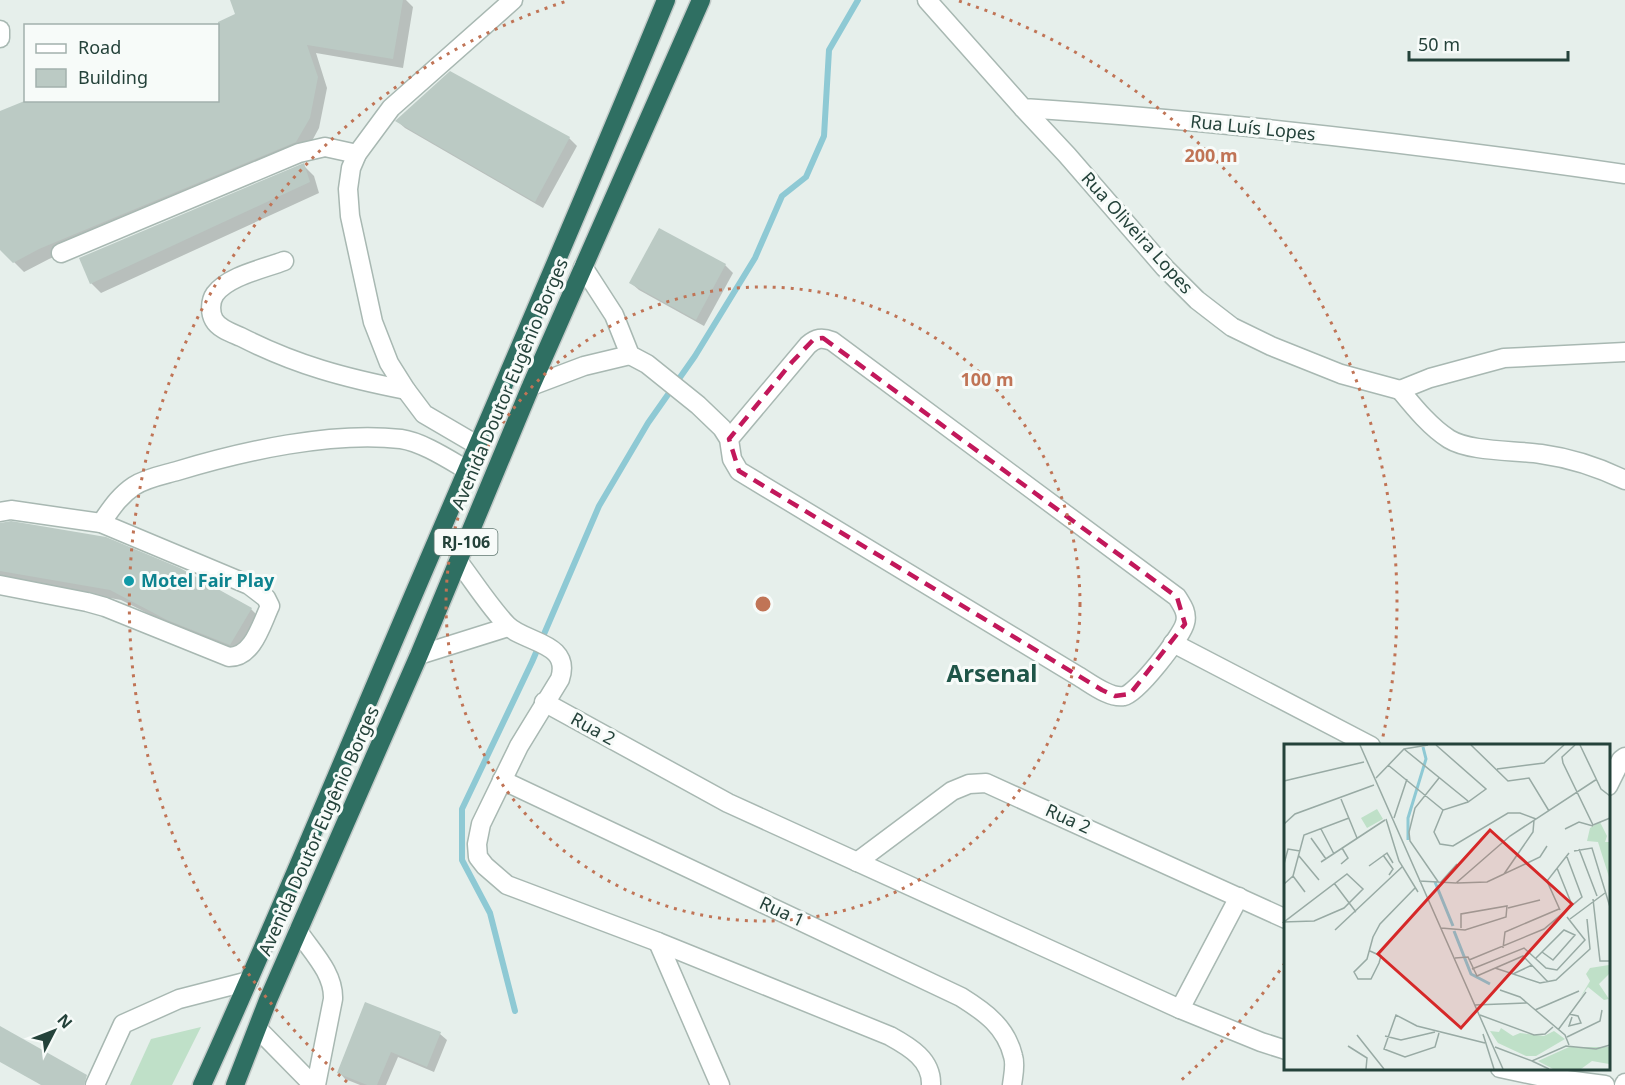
<svg xmlns="http://www.w3.org/2000/svg" width="1625" height="1085" viewBox="0 0 1625 1085" font-family="'Noto Sans',sans-serif">
<style>
.green{fill:#bfe0c8}
.shadow{fill:#0003}
.lines{fill:none;stroke-linecap:round;stroke-linejoin:round}
.stream{stroke:#8ec9d4;stroke-width:6}
.building{fill:#bbcac4}
.minor-casing{stroke:#a8b8b2;stroke-width:21}
.highway-casing{stroke:#c2cac8;stroke-width:21}
.minor{stroke:#fff;stroke-width:18}
.highway{stroke:#2f6f62;stroke-width:18}
.marked{fill:none;stroke:#c2185b;stroke-width:4.5;stroke-dasharray:12 8;stroke-linejoin:round}
.ring{fill:none;stroke:#c07456;stroke-width:3;stroke-dasharray:3 6}
.culture-dot{fill:#0f9aa8;stroke:#f7fbf9;stroke-width:2}
.labels{text-anchor:middle;stroke-width:6;stroke-linejoin:round;paint-order:stroke}
.shield{fill:#f7fbf9;stroke:#637a73;stroke-width:1.5}
.shield-label{font-size:16px;font-weight:bold;fill:#24423a}
.street-label{font-size:18px;fill:#24423a;stroke:#f7fbf9}
.culture-label{font-size:18px;font-weight:bold;fill:#0d838f;stroke:#f7fbf9;text-anchor:start}
.district-label{font-size:24px;font-weight:bold;fill:#1f5548;stroke:#f7fbf9}
.inset-river{fill:none;stroke:#8ec9d4;stroke-width:3}
.inset-road{fill:none;stroke:#98aaa4;stroke-width:1.5}
.view{fill:#d62828;fill-opacity:0.15;stroke:#d62828;stroke-width:3}
.inset-edge{fill:none;stroke:#24423a;stroke-width:3}
.centre{fill:#c07456;stroke:#f7fbf9;stroke-width:3}
.ring-label{font-size:18px;text-anchor:middle;font-weight:bold;fill:#c07456;stroke:#f7fbf9;stroke-width:6;stroke-linejoin:round;paint-order:stroke}
</style>
<rect width="100%" height="100%" fill="#e6efeb"/>
<polygon class="green" points="201,1027 172,1085 130,1085 151,1039"/>
<g class="shadow">
<polygon points="239,0 406,0 413,7 403,68 316,53 327,88 319,128 306,152 49,259 24,272 0,248 0,112 218,100 218,26 214,26 237,15"/>
<polygon points="450,72 569,138 577,146 543,208 405,128 397,121"/>
<polygon points="303,165 314,176 319,193 101,293 91,283"/>
<polygon points="725,265 733,273 704,326 639,290 631,283"/>
<polygon points="0,524 251,609 261,619 240,654 179,629 121,600 0,578"/>
<polygon points="366,1004 440,1034 447,1040 434,1072 398,1057 386,1085 360,1085 345,1079 339,1072"/>
</g>
<g class="lines">
<polyline class="stream" points="515,1011 490,913 462,860 462,809 532,662 599,506 648,423 695,356 755,258 782,196 806,177 824,136 829,50 858,0"/>
</g>
<g class="building">
<polygon points="230,0 403,0 393,59 307,45 318,77 310,118 296,142 39,249 13,263 0,250 0,111 27,100 218,100 218,22 235,14"/>
<polygon points="450,71 570,137 535,202 395,121"/>
<polygon points="304,163 310,182 90,284 79,258"/>
<polygon points="659,228 726,264 696,320 629,283"/>
<polygon points="11,521 106,537 180,568 252,608 230,645 167,620 110,590 0,571 0,523"/>
<polygon points="365,1002 441,1032 427,1067 391,1052 377,1085 367,1085 337,1073"/>
<polygon points="0,1026 87,1075 84,1085 41,1085 0,1062"/>
</g>
<g class="lines">
<g class="minor-casing">
<g id="minor">
<path d="M927 0 1023 108C1225 121 1425 145 1625 174"/>
<polyline points="0,30 0,38"/>
<polyline points="1023,108 1067,155 1165,268 1197,300 1232,327 1271,346 1341,374 1400,390"/>
<polyline points="61,253 299,153 325,147 357,154"/>
<path d="M284 261C263 269 228 276 215 294 210 301 210 313 214 320 219 329 232 333 241 337 296 365 345 378 406 390"/>
<path d="M583 267 614 315 630 355 647 364 698 405 722 428 729 439 732 459 739 471 1078 676C1090 683 1110 699 1124 696 1137 694 1182 636 1185 623 1188 613 1182 605 1177 597L832 341C822 337 816 338 808 345L729 439"/>
<path d="M1625 352 1504 358 1430 378 1400 390C1414 407 1430 427 1449 439 1470 452 1515 450 1541 454 1570 458 1598 467 1625 480"/>
<polyline points="531,386 584,366 630,355"/>
<polyline points="477,445 424,414 406,390 389,363 373,322 350,216 348,189 351,168 357,154 391,108 513,0"/>
<path d="M0 512 11 510 101 523 249 585 266 598 270 606C261 625 253 657 229 657L105 607 87 602 0 585"/>
<path d="M101 523C111 509 119 496 134 486 146 478 163 475 177 471 243 451 332 431 401 439 422 442 448 459 467 470"/>
<path d="M458 561C474 582 489 606 507 625 524 643 572 642 560 679L519 746 481 824 477 844 478 857 485 866 507 885 658 942 890 1036C910 1047 932 1060 931 1085"/>
<polyline points="1173,643 1371,746"/>
<polyline points="419,655 508,627"/>
<polyline points="544,702 728,803 1180,1009 1261,1042 1286,1050"/>
<path d="M502 780 961 997C985 1012 1006 1027 1013 1056 1016 1065 1013 1076 1012 1085"/>
<polyline points="1608,786 1621,760 1625,757"/>
<polyline points="857,862 952,791 969,784 986,783 1286,919"/>
<path d="M298 931C312 952 334 973 333 999L316 1085"/>
<polyline points="658,942 720,1085"/>
<polyline points="1180,1009 1239,897"/>
<polyline points="258,1029 313,1085"/>
<polyline points="1500,1068 1543,1077 1605,1085"/>
<polyline points="95,1085 123,1024 179,999 249,981"/>
<polyline points="1624,1085 1625,1083"/>
</g>
</g>
<g class="highway-casing">
<g id="highway">
<path d="M202 1085C280 914 351 740 425 568 506 379 588 190 666 0"/>
<polyline points="235,1085 268,1000 419,655 531,386 701,0"/>
</g>
</g>
<use href="#minor" class="minor"/>
<use href="#highway" class="highway"/>
</g>
<path class="marked" d="M823 338 1177 597 1185 624 1130 694 1115 696 1102 690 739 471 729 439 792 362 814 339Z"/>
<g class="ring">
<circle cx="763" cy="604" r="317"/>
<path d="M1285 963A634 634 0 0 1 1179 1082M347 1082A634 634 0 0 1 567 1M959 1A634 634 0 0 1 1382 741"/>
</g>
<circle class="culture-dot" cx="129" cy="581" r="6"/>
<g class="labels">
<rect class="shield" x="434.5" y="529" width="63" height="26" rx="4.5"/>
<g class="shield-label">
<text x="466" y="548">RJ-106</text>
</g>
<g class="street-label">
<text transform="translate(1253 128) rotate(6)" y="6">Rua Luís Lopes</text>
<text transform="translate(1137 233) rotate(48)" y="6">Rua Oliveira Lopes</text>
<text transform="translate(510 384) rotate(-67)" y="6">Avenida Doutor Eugênio Borges</text>
<text transform="translate(593 729) rotate(29)" y="6">Rua 2</text>
<text transform="translate(1068 819) rotate(24)" y="6">Rua 2</text>
<text transform="translate(319 831) rotate(-66)" y="6">Avenida Doutor Eugênio Borges</text>
<text transform="translate(782 912) rotate(25)" y="6">Rua 1</text>
</g>
<g class="culture-label">
<text x="141" y="587">Motel Fair Play</text>
</g>
<g class="district-label">
<text x="992" y="682">Arsenal</text>
</g>
</g>
<g transform="translate(1284 744)">
<rect width="326" height="326" fill="#e6efeb"/>
<path d="M93 65 99 75 83 84 77 74ZM316 78 323 92 321 98H325V133L314 98 303 97 306 84ZM325 221V230L315 240 325 255 320 256 304 243 296 254 306 237 302 230 306 224ZM217 284 229 292 236 289 260 292 270 287 281 295 252 312H242L214 299 206 287 215 288ZM285 303H325V320L308 317 297 325H269L254 317Z" fill="#bfe0c8"/>
<path class="inset-river" d="M124 96V74L142 15 139 3M151 138 169 182M170 187 187 230 206 240"/>
<path class="inset-road" d="M76 1 219 325M152 1 202 45 184 58 159 66 150 88 156 100 169 102 224 69H236L252 75M187 1 224 37 245 34 265 67M291 1 278 13 279 19 309 81 326 74M296 1 317 45 326 52M120 5 184 57M104 21 159 66M213 25 260 19 280 1M92 34 120 5 144 1M0 37 80 18M57 55 73 94M110 74 123 35M102 75 115 117 134 148M250 76 249 88 220 130 256 113 263 102M0 80 11 70 90 41M37 85 50 110M281 85 295 78 309 82M27 94 42 115M295 105 313 152M290 107 308 104 326 163M99 111 109 125 105 131M15 112 35 136M37 118 101 76M0 120 4 105 16 107M57 120 64 114 58 104M85 122 103 109 109 119M273 124 288 161M63 130 79 145 60 164 30 177 0 178ZM9 132 21 148M135 137 172 139 226 92 313 35M50 139 72 168M155 139 126 97 125 88 131 64 155 34M156 139 173 120M173 139 203 138 220 130M0 140 9 132 20 91 65 74M309 155 316 217H326M224 164 256 156M276 166 263 137 285 109M286 175 321 149M157 184 181 186 222 173 223 162 177 170V184M51 186 118 123M219 204 221 188 275 165M86 207 97 212 95 219 87 235H74L70 228 83 215 89 193 96 180 131 144M171 214 184 213 193 232 239 212 264 238M252 214 280 186 291 191 269 216 258 208M185 216 260 185 298 153 283 113M211 224 256 239 272 236 306 205 303 175M188 225 240 204 262 224 273 226 301 196 283 173M229 230 248 221M216 246 236 253 281 291 285 301M191 261 243 259M251 266 295 247M285 270 294 272 297 279 285 282 288 273M196 271 250 291 261 290 269 283M274 286 302 248M155 289 151 303 121 313 100 305 112 271 133 282 201 299M199 290 210 325M73 291 100 325M101 292 117 296 151 288M283 293 316 277 318 266M64 302 83 314 82 325M211 303 248 317 282 302 312 305 326 301M248 317 265 325"/>
<path class="view" d="M206 86 288 160 177 284 94 210Z"/>
<rect width="326" height="326" class="inset-edge"/>
</g>
<circle cx="763" cy="604" r="9" class="centre"/>
<g class="ring-label">
<text x="1211" y="162">200 m</text>
<text x="987" y="386">100 m</text>
</g>
<rect x="24" y="24" width="195" height="78" fill="#f7fbf9" stroke="#a3b1ad" stroke-width="1.5"/>
<rect x="36" y="44" width="30" height="9" fill="#ffffff" stroke="#a3b1ad" stroke-width="1.5"/>
<text x="78" y="54" font-size="18" fill="#24423a">Road</text>
<rect x="36" y="69" width="30" height="18" fill="#bbcac4" stroke="#a3b1ad" stroke-width="1.5"/>
<text x="78" y="84" font-size="18" fill="#24423a">Building</text>
<g transform="translate(54 1031) rotate(48)" stroke="#f7fbf9" stroke-width="4.5" paint-order="stroke">
<path d="M0-4.5L10 22L0 15L-10 22Z" fill="#24423a"/>
<text y="-9" font-size="16" font-weight="bold" text-anchor="middle" fill="#24423a">N</text>
</g>
<path d="M1409 51v9h159v-9" fill="none" stroke="#24423a" stroke-width="3"/>
<text x="1418" y="51" font-size="18" fill="#24423a" stroke="#f7fbf9" stroke-width="4.5" paint-order="stroke">50 m</text>
</svg>
